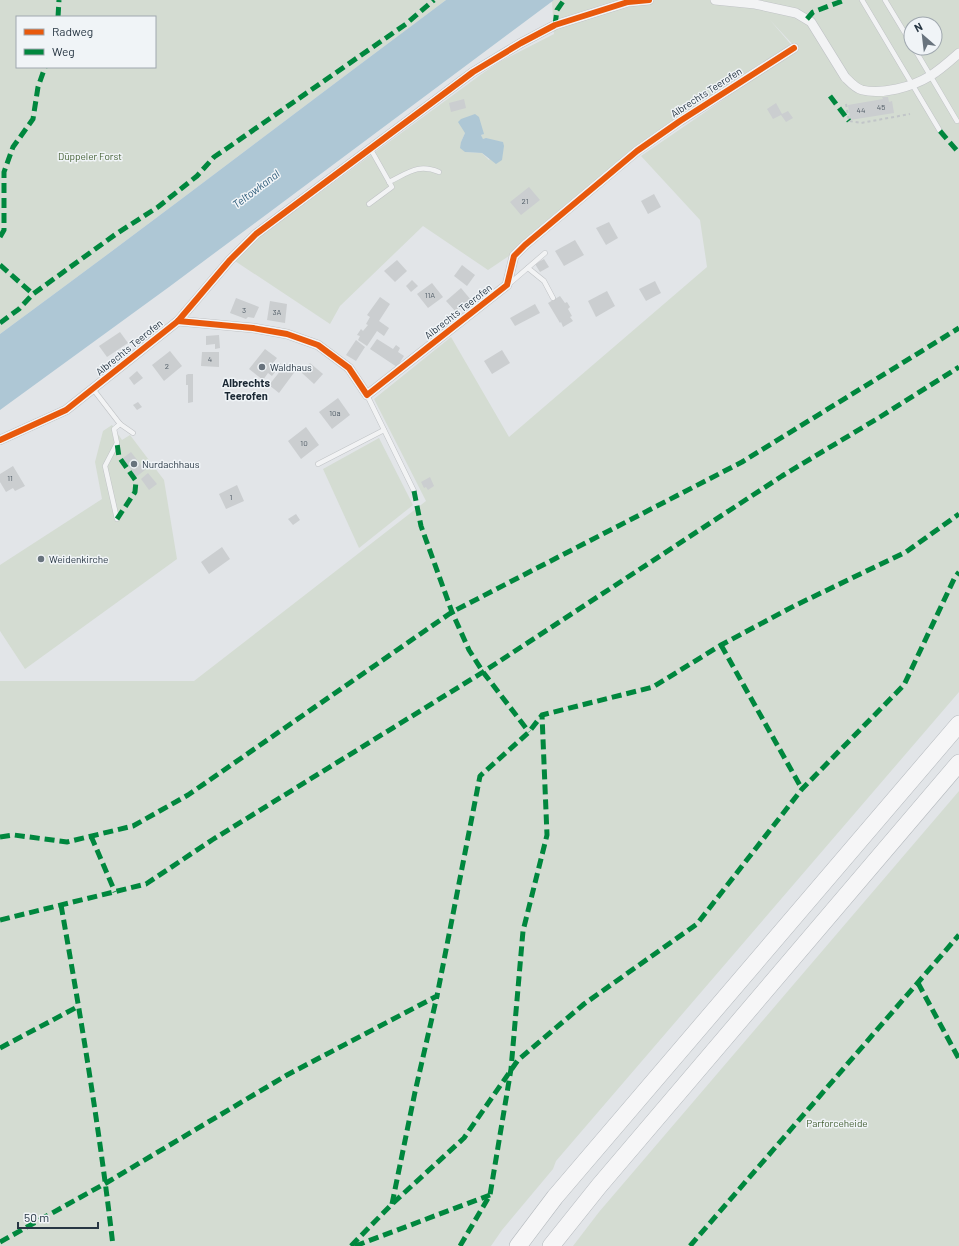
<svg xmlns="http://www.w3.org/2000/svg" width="959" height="1246" viewBox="0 0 959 1246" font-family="Barlow,sans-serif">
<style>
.green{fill:#d4dcd2;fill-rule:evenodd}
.water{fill:#aec7d5}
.building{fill:#cbced0}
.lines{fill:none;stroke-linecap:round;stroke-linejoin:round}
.lane-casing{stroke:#c0c3c6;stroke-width:5.5}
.street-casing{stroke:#c0c3c6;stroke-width:10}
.highway-casing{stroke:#b4b9bd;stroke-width:18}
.path{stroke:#c1c5c8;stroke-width:2;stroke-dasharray:3 3;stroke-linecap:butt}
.lane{stroke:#f2f3f4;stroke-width:4.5}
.street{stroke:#f2f3f4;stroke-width:9}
.highway{stroke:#f6f6f7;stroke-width:17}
.quiet{stroke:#00873e;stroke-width:5;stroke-dasharray:10 5;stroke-linecap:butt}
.cycleway-casing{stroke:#f0f4f7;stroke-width:8}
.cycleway{stroke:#e8590c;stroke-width:6}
.poi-dot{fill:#68737d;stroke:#f0f4f7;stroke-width:1.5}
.labels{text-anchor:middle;stroke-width:3;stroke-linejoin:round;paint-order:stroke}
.number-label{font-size:8px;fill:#515d67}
.street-label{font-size:10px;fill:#273643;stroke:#f0f4f7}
.park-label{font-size:10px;fill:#435f33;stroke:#f0f4f7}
.poi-label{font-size:10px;fill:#273643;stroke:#f0f4f7;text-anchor:start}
.water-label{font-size:11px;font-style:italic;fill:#2e5c7a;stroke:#f0f4f7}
.neighbourhood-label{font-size:11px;font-weight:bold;fill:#192733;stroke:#f0f4f7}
</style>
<rect width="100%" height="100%" fill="#e2e5e8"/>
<g class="green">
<path d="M0 0H446C297 111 150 224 0 334ZM17 17H155V67H17Z"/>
<path d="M554 0H959V692L556 1161 553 1169 502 1230 491 1246H0V681H194L426 501 374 399 451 337 509 437 707 267 700 220 641 156 797 49 770 20 794 48 680 121 525 245 488 270 423 226 340 306 330 324 235 261 258 238 483 73 501 61 554 34 552 1ZM911 24H935V48H911ZM465 133 483 134 481 135 483 140 503 142 489 160 482 153 465 152 461 142Z"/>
<polygon points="112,425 122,440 130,435 164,480 177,559 25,669 0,631 0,565 102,499 95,462 103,431"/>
<polygon points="379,438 413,505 359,548 323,469"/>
<polygon points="959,791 959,1246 573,1246 599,1212"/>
</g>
<g class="water">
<path d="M446 0H554L169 287 0 410V334C150 224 297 111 446 0Z"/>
<polygon points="475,114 479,117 484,134 481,135 483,139 486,138 503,142 504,146 502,160 496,164 482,153 465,152 460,148 461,142 465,133 458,122 461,119"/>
</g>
<g class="building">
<polygon points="882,97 888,97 889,102 892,101 894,113 850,120 848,105 883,99"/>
<polygon points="464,99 466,108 451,112 449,103"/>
<polygon points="776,103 782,114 788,111 793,118 786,122 781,115 773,119 767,109"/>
<polygon points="529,187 540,200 521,215 510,202"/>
<polygon points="654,194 661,207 648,214 641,201"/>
<polygon points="609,222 618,238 606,245 596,228"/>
<polygon points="575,240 584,255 564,266 555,251"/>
<polygon points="544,259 549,267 540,272 535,264"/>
<polygon points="397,260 407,271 395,282 384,271"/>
<polygon points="462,265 475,275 467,286 454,276"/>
<polygon points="412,280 418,286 411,292 406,286"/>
<polygon points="655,281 661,293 646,301 639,289"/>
<polygon points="432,283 443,297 428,308 417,294"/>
<polygon points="461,288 471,300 456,312 446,301"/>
<polygon points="607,291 615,306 596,317 588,301"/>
<polygon points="560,296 565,303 567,302 570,307 568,309 572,316 570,317 573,321 563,327 561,322 560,323 548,303"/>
<polygon points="380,297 390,304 379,321 389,328 384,336 377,331 367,346 358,340 360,336 357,335 361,329 363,331 368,325 366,324 370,317 367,315"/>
<polygon points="236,298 259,307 254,318 248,317 246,319 230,313"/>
<polygon points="270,301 287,304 285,323 267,320"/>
<polygon points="535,304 540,313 515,326 510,318"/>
<polygon points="120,332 128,343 107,357 99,346"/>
<polygon points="219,335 220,348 215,349 215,344 206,345 206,336"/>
<polygon points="377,339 393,349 396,345 400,348 398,352 404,356 397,367 370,349"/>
<polygon points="356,340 365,347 356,361 346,355"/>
<polygon points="265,349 277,358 273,363 275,364 271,369 275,372 272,376 268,373 263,380 249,369"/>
<polygon points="502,350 510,363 492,374 484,361"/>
<polygon points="170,351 182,366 164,381 152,365"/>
<polygon points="202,352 219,352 219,367 201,366"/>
<polygon points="280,363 283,366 286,363 296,370 279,393 269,385 281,370 277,367"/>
<polygon points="310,363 323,374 314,384 302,373"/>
<polygon points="137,371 143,378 134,385 129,378"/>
<polygon points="188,374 193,374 193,402 188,403 188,385 186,385 186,375"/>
<polygon points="338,398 350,415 332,429 319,412"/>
<polygon points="138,402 142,407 137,410 133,405"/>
<polygon points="306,427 319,445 301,459 288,441"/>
<polygon points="131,452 145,470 136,477 123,458"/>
<polygon points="13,466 25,486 15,491 13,488 6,492 0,482 0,474"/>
<polygon points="148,473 157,484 149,490 141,479"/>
<polygon points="430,477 434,486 428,490 426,487 424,488 421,482"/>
<polygon points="237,485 244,501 226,509 219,494"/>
<polygon points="296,514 300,520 293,525 288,519"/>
<polygon points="222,547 230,559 209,574 201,562"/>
</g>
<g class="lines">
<g class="lane-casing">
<g id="lane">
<polyline points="862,0 940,131"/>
<polyline points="885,0 911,43"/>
<polyline points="914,48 957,121"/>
<path d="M389 182C408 173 418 163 439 172"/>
<polyline points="369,204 392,187 370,148"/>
<polyline points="528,268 544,281 553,298"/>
<polyline points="509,284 545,253"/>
<polyline points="93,389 120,424 133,433"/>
<polyline points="367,395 414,491"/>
<polyline points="318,464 384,430"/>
<polyline points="117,519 105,466 117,443 114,429 120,424"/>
</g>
</g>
<g class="street-casing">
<g id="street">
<path d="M715 0 755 4 796 13 811 22 845 77C850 82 855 88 862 90 882 95 912 87 930 76 940 70 950 61 959 53"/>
<polyline points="178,321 253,328 287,334 318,345 349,368 367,395 507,285 514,256 525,245 637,151 680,121 794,48"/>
<polyline points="0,440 66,410 178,321 230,260 256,234 473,72 521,43 555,25 628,2 649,0"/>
</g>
</g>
<g class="highway-casing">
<g id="highway">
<polyline points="518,1246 555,1197 959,724"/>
<polyline points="551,1246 599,1186 959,763"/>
</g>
</g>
<polyline class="path" points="846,104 849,121 861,123 910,114"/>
<use href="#lane" class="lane"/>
<use href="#street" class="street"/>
<use href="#highway" class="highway"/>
<g class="quiet">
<polyline points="58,17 59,0"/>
<polyline points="807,19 813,12 845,0"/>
<polyline points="555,25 557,10 564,0"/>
<polyline points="830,96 849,121"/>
<polyline points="940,131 959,153"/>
<polyline points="0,237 4,230 4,172 13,147 33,119 38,87 45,67"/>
<polyline points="0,265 33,294"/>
<polyline points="0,323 19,309 33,294 116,234 158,207 197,176 214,157 226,149 406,24 434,0"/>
<polyline points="414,491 421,526 452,612 469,650 483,672 529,732"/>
<polyline points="117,519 135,492 136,481 119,457 117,443"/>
<polyline points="721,645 802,789"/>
<polyline points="91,836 115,892"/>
<polyline points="0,837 14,835 67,842 133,826 188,795 452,612 742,462 959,328"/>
<path d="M61 905C81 1018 100 1132 113 1246"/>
<polyline points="0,920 146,884 212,840 483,672 782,476 880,417 959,367"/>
<polyline points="918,983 959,1059"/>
<polyline points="0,1048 79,1006"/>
<polyline points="392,1204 415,1092 437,996"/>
<polyline points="0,1242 106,1183 287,1075 437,996 480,776 529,732 542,715 653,687 721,645 794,606 906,552 959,514"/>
<polyline points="351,1246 392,1204 464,1138 518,1060 584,1004 697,924 802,789 904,685 955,577 959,572"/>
<polyline points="355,1246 490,1195"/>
<polyline points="460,1246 490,1195 511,1069 523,931 547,835 542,715"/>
<polyline points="690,1246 959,935"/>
</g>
<g class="cycleway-casing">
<g id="cycleway">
<polyline points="178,321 253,328 287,334 318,345 349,368 367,395 507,285 514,256 525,245 637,151 680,121 794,48"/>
<polyline points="0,440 66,410 178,321 230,260 256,234 473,72 521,43 555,25 628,2 649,0"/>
</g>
</g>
<use href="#cycleway" class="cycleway"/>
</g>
<g class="poi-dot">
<circle cx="262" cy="367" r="4"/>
<circle cx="134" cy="464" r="4"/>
<circle cx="41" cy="559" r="4"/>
</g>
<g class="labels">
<g class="number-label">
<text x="881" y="110">45</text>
<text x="861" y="113">44</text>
<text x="525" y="204">21</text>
<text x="430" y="298">11A</text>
<text x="244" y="313">3</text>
<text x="277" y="315">3A</text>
<text x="210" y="362">4</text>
<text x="167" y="369">2</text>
<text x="335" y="416">10a</text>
<text x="304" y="446">10</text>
<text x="10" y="481">11</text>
<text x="231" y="500">1</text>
</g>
<g class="street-label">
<text transform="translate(706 92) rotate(-33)" y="4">Albrechts Teerofen</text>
<text transform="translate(458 311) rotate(-38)" y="4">Albrechts Teerofen</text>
<text transform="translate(129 347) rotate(-39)" y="4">Albrechts Teerofen</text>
</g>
<g class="park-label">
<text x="90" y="160">Düppeler Forst</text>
<text x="837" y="1127">Parforceheide</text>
</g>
<g class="poi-label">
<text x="270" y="371">Waldhaus</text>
<text x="142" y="468">Nurdachhaus</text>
<text x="49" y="563">Weidenkirche</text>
</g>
<g class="water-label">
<text transform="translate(256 189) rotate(-37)" y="4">Teltowkanal</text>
</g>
<g class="neighbourhood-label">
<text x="246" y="387">Albrechts<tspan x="246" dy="13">Teerofen</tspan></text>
</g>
</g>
<rect x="16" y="16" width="140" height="52" fill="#f0f4f7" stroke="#a0a8af"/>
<rect x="24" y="29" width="20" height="6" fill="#e8590c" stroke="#a0a8af"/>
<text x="52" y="36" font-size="12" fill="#273643">Radweg</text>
<rect x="24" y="49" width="20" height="6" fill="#00873e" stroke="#a0a8af"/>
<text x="52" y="56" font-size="12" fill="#273643">Weg</text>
<g transform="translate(923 36) rotate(332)"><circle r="19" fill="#f0f4f7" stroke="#a0a8af"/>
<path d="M0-3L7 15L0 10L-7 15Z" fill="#68737d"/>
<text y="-6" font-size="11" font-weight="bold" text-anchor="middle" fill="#273643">N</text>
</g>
<path d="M18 1222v6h80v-6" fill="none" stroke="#273643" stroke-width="2"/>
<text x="24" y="1222" font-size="12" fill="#273643" stroke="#f0f4f7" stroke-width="3" paint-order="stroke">50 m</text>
</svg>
